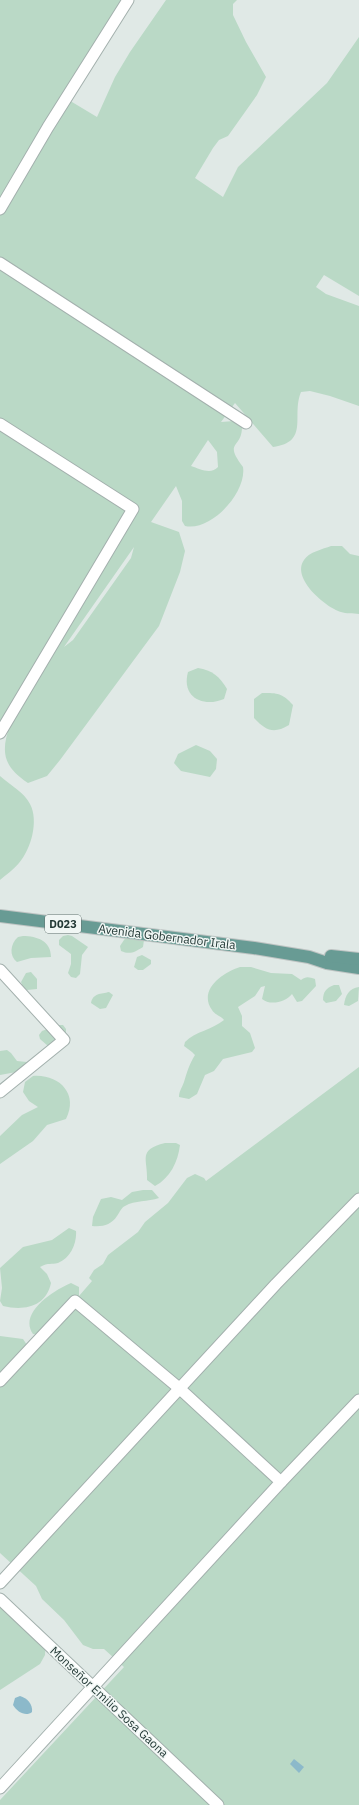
<svg xmlns="http://www.w3.org/2000/svg" width="359" height="1805" viewBox="0 0 359 1805" font-family="'IBM Plex Sans',sans-serif">
<style>
.green{fill:#bad9c6;fill-rule:evenodd}
.water{fill:#8cb9ca}
.lines{fill:none;stroke-linecap:round;stroke-linejoin:round}
.street-casing{stroke:#a3b0ad;stroke-width:13}
.primary-casing{stroke:#bdc3c2;stroke-width:14}
.street{stroke:#fff;stroke-width:11}
.primary{stroke:#689b94;stroke-width:12}
.labels{text-anchor:middle;stroke-width:3;stroke-linejoin:round;paint-order:stroke}
.shield{fill:#f0f6f4;stroke:#60716e;stroke-width:1}
.shield-label{font-size:11px;font-weight:bold;fill:#223835}
.street-label{font-size:12px;fill:#223835;stroke:#f0f6f4}
</style>
<rect width="100%" height="100%" fill="#e0e9e6"/>
<g class="green">
<path d="M0 0H131L67 99 97 117 115 77 130 52 166 0H237L233 4V15L246 42 266 77 257 95 228 136 219 140 213 148 195 178 223 197 238 167 327 83 359 37V296L324 275 316 287 326 294 359 306V406L330 396 310 391 301 392C291 416 310 442 273 447L235 403 221 422 234 421 242 427C242 449 223 441 243 467 247 492 211 532 185 526L182 521V501L176 486 151 522 179 532 185 551 180 572 159 626 60 760 47 776 28 783C4 767 0 753 10 725L0 728ZM208 440 217 452 218 467C211 475 200 469 191 466ZM134 547 131 558 73 640 64 647Z"/>
<path d="M331 546H342L350 554 359 556V614C353 613 346 614 341 612 325 607 291 578 304 560 309 552 323 549 331 546Z"/>
<path d="M198 668C212 670 220 677 227 689L224 699C203 708 181 697 188 672Z"/>
<path d="M262 693C278 693 282 693 293 705L289 725C274 734 266 731 254 718V699Z"/>
<polygon points="196,745 210,751 217,759 216,769 210,777 181,771 174,763 178,754"/>
<path d="M0 776C10 785 24 792 30 804 39 821 31 849 19 863 14 869 6 875 0 880Z"/>
<path d="M128 934 142 936 144 940 143 947C135 952 130 955 121 951L120 946Z"/>
<polygon points="68,935 72,936 88,947 82,955 80,974 76,978 71,977 68,973 71,964 71,954 59,945 59,940 63,936"/>
<path d="M23 936C37 936 51 941 51 957L31 958 17 962C9 956 10 944 18 937Z"/>
<polygon points="142,955 151,960 151,964 143,970 138,970 134,967 137,957"/>
<path d="M240 967H251L271 973 292 974 301 980C306 976 309 977 315 979L316 986 302 1001 297 1002 292 994C286 1002 270 1006 262 999L265 986 261 987 255 996 238 1007 242 1016V1026L250 1033 255 1048 252 1052 223 1059 214 1071 205 1075 197 1094 189 1099 179 1097C179 1091 182 1088 184 1082 187 1072 189 1065 195 1055L192 1052 184 1046 185 1042C196 1031 212 1030 224 1020 221 1016 215 1015 212 1010 198 990 222 973 240 967Z"/>
<polygon points="31,972 37,979 37,989 27,990 23,987 21,982 26,973"/>
<path d="M334 985H339L342 994 336 1001 326 1003 323 1000C323 992 326 988 334 985Z"/>
<path d="M359 987 358 1001 349 1006 344 1005C345 996 349 988 359 987Z"/>
<path d="M109 992 113 995 106 1008 100 1009 91 1003C93 993 101 994 109 992Z"/>
<polygon points="58,1025 63,1025 66,1029 66,1039 48,1046 40,1039 39,1035 42,1031"/>
<polygon points="7,1050 11,1053 17,1061 27,1062 31,1066 22,1071 0,1075 0,1051"/>
<path d="M359 1067V1805H0V1800L124 1667 104 1649H93L83 1645 64 1620 42 1599 36 1586 0 1553V1336L23 1339 29 1348 38 1335 33 1334C18 1313 54 1290 71 1283L79 1287V1296L92 1281 89 1278 94 1270 103 1264 108 1255 138 1232 145 1222 168 1203 187 1178 195 1174 204 1178 206 1181Z"/>
<path d="M33 1076C59 1074 79 1094 66 1119L47 1125 33 1141 0 1164V1136L22 1115 38 1107 29 1101 23 1092 25 1082Z"/>
<path d="M165 1143H176L180 1145C178 1162 170 1178 155 1186L147 1180C148 1159 137 1150 165 1143Z"/>
<path d="M143 1190H152L159 1198C148 1202 135 1200 125 1206 121 1208 120 1212 117 1216 111 1225 103 1227 92 1226L93 1217 101 1199 111 1197 122 1200 132 1192Z"/>
<path d="M69 1228 76 1231C77 1243 71 1258 58 1263 51 1265 49 1262 40 1267L47 1274 51 1283C46 1307 24 1311 3 1306L0 1301 2 1288 0 1268 23 1247 52 1240Z"/>
<polygon points="0,1603 39,1627 46,1635 45,1655 40,1664 0,1690"/>
</g>
<g class="water">
<path d="M20 1696C27 1698 33 1704 32 1712 26 1717 17 1712 13 1705L15 1698Z"/>
<polygon points="294,1759 304,1767 299,1773 290,1764"/>
</g>
<g class="lines">
<g class="street-casing">
<g id="street">
<polyline points="0,209 48,127 128,0"/>
<polyline points="0,263 246,423"/>
<polyline points="0,424 133,509 0,733"/>
<polyline points="0,970 64,1040 0,1092"/>
<polyline points="0,1381 75,1301 179,1388 281,1482"/>
<polyline points="0,1583 276,1284 359,1199"/>
<polyline points="0,1599 218,1805"/>
<polyline points="0,1788 281,1482 359,1400"/>
</g>
</g>
<g class="primary-casing">
<g id="primary">
<polyline points="0,916 254,948 309,957 327,963 359,968"/>
<polyline points="331,956 359,959"/>
</g>
</g>
<use href="#street" class="street"/>
<use href="#primary" class="primary"/>
</g>
<g class="labels">
<rect class="shield" x="45" y="915" width="36" height="18" rx="3"/>
<g class="shield-label">
<text x="63" y="928">D023</text>
</g>
<g class="street-label">
<text transform="translate(167 937) rotate(7)" y="4">Avenida Gobernador Irala</text>
<text transform="translate(109 1702) rotate(43)" y="4">Monseñor Emilio Sosa Gaona</text>
</g>
</g>
</svg>
